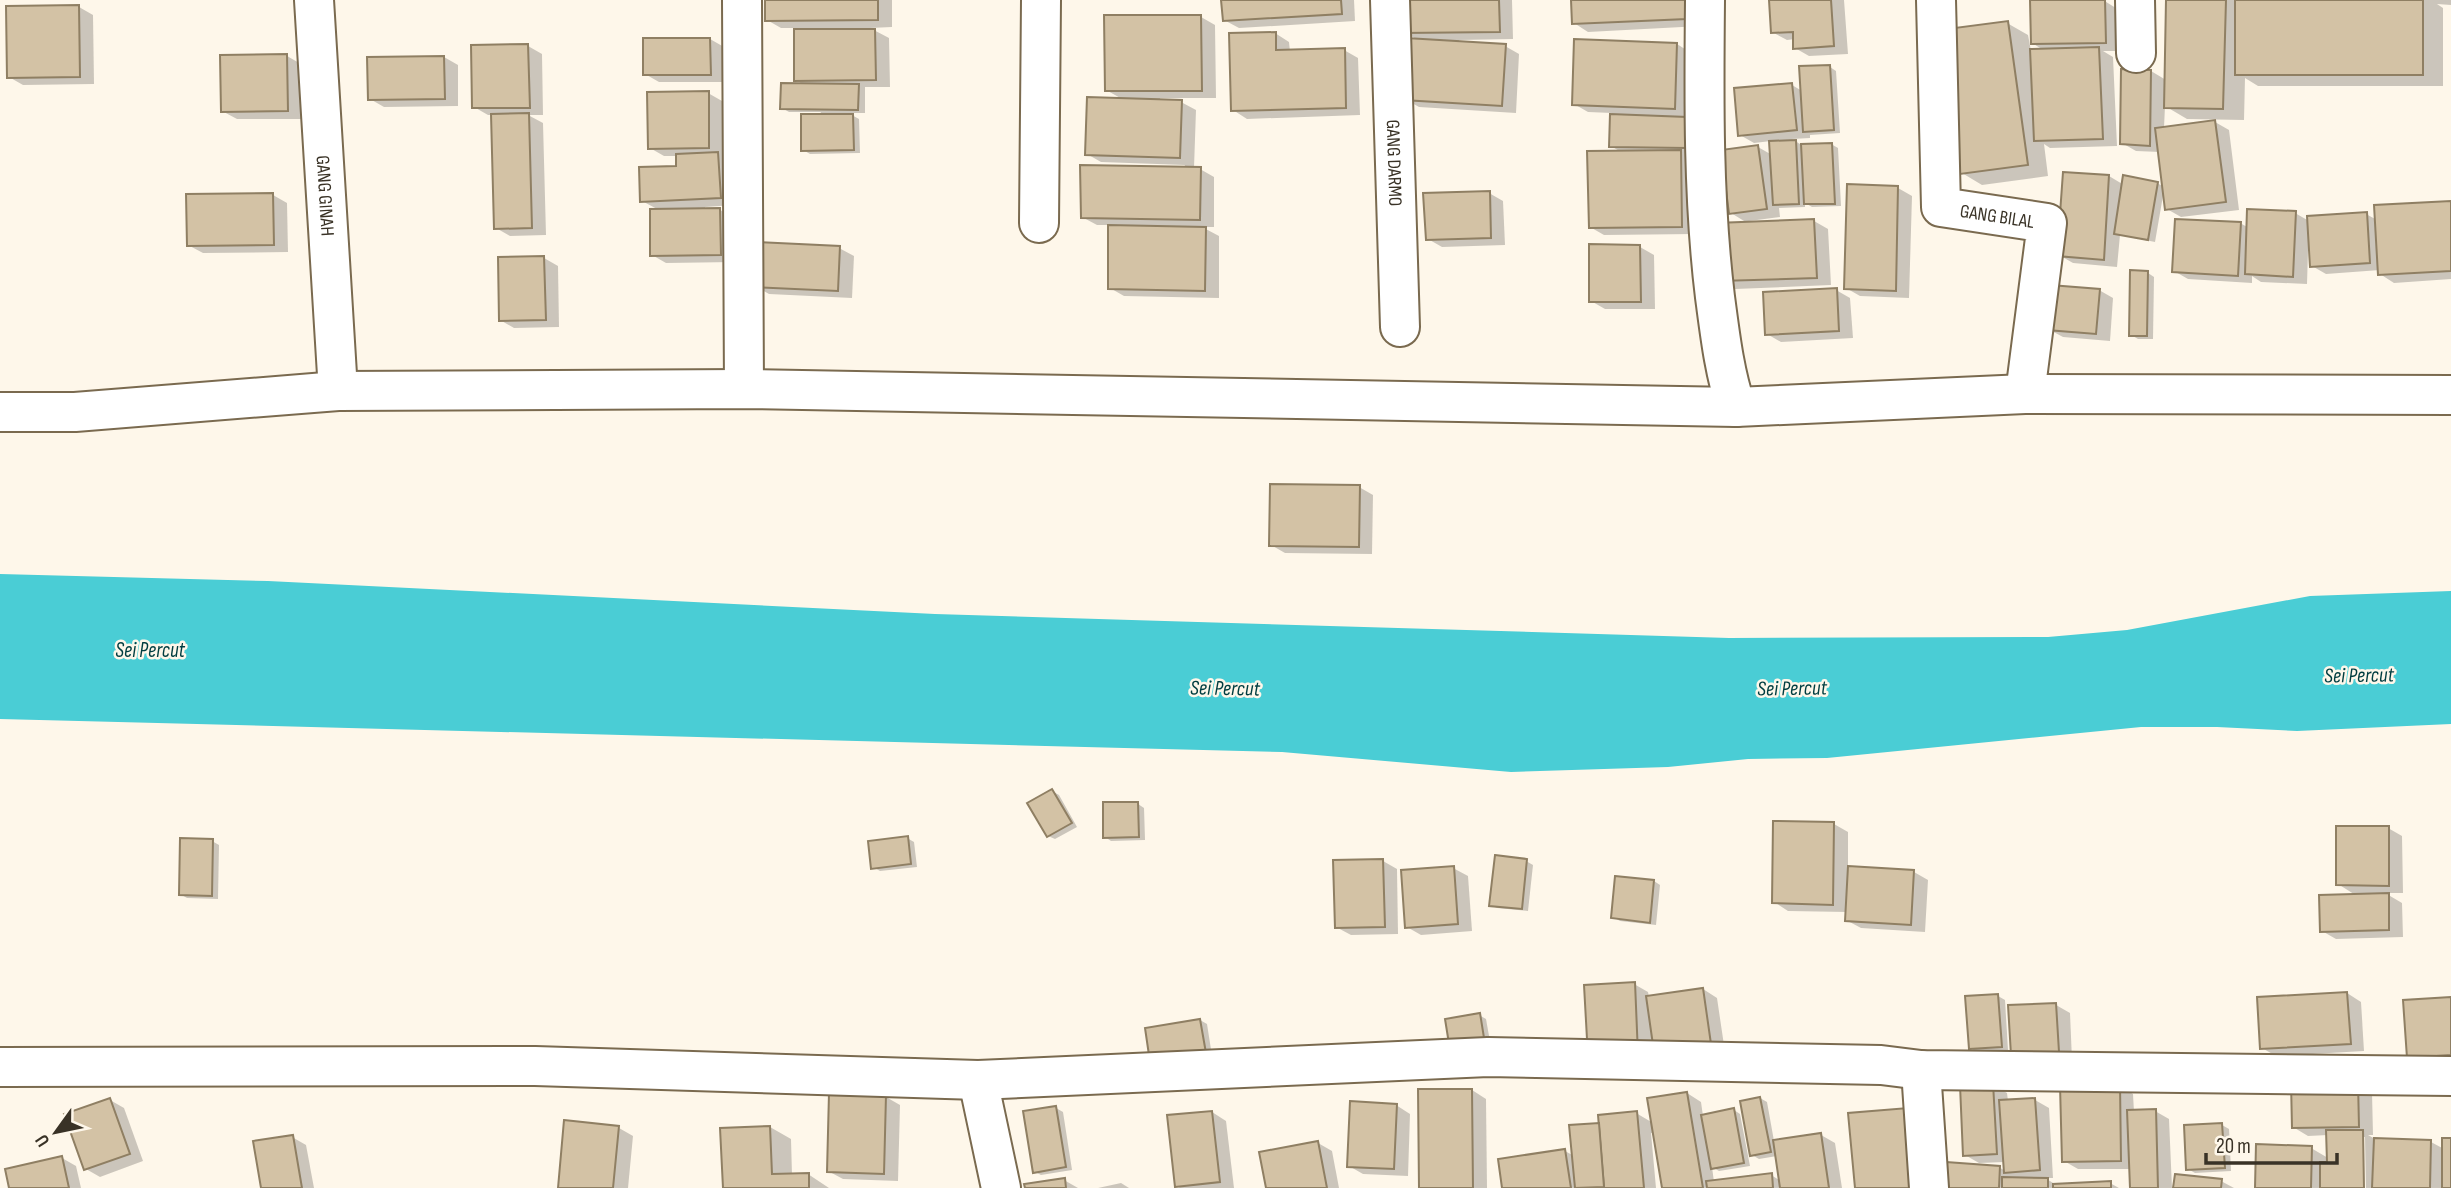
<svg xmlns="http://www.w3.org/2000/svg" width="2451" height="1188" viewBox="0 0 2451 1188" font-family="'Sofia Sans Condensed',sans-serif">
<style>
.water{fill:#4acdd5}
.shadow{fill:#0003}
.building{fill:#d3c2a5;stroke:#8f7f63;stroke-width:2}
.lines{fill:none;stroke-linecap:round;stroke-linejoin:round}
.minor-casing{stroke:#7a6a4f;stroke-width:42}
.minor{stroke:#fff;stroke-width:38}
.labels{text-anchor:middle;stroke-width:5;stroke-linejoin:round;paint-order:stroke}
.street-label{font-size:19px;fill:#393226;stroke:#fef7ea}
.water-label{font-size:21px;font-style:italic;fill:#003d40;stroke:#fef7ea}
</style>
<rect width="100%" height="100%" fill="#fef7ea"/>
<polygon class="water" points="0,574 268,581 935,614 1729,638 2048,637 2127,630 2310,596 2451,591 2451,724 2297,731 2217,727 2141,727 1827,758 1748,759 1668,767 1511,772 1282,752 0,719"/>
<g class="shadow">
<polygon points="766,0 892,0 892,27 870,28 889,38 890,87 865,87 865,113 848,113 859,119 860,153 810,154 803,150 821,112 789,112 782,108 804,85 796,80 795,28 781,28 767,20"/>
<polygon points="1223,0 1354,0 1355,21 1239,28 1224,20"/>
<polygon points="1403,0 1512,0 1513,39 1459,40 1459,43 1505,46 1519,54 1516,113 1419,107 1405,99 1418,40 1404,32"/>
<polygon points="1573,0 1699,0 1701,26 1588,32 1574,23"/>
<polygon points="1771,0 1844,0 1848,54 1809,56 1795,48 1795,39 1787,40 1772,32"/>
<polygon points="2032,0 2103,0 2119,10 2119,51 2103,51 2113,57 2117,146 2050,148 2044,144 2048,176 1982,185 1962,173 2007,23 2028,35 2031,51 2045,51 2032,43"/>
<polygon points="2168,0 2451,0 2451,5 2437,4 2443,8 2443,86 2258,86 2245,78 2244,120 2187,119 2165,106 2164,128 2215,122 2229,130 2239,210 2181,217 2167,209 2164,190 2155,242 2120,235 2117,267 2073,263 2059,255 2109,176 2124,185 2157,183 2164,187 2160,152 2136,151 2122,143 2123,71 2151,71 2166,80"/>
<polygon points="79,7 93,15 94,84 23,85 9,77"/>
<polygon points="1201,17 1215,25 1216,98 1160,98 1160,101 1181,102 1196,110 1194,168 1200,169 1214,177 1214,227 1202,227 1219,236 1219,298 1124,296 1110,288 1110,225 1097,225 1082,217 1184,168 1185,165 1101,162 1087,154 1124,100 1106,90"/>
<polygon points="1275,33 1289,42 1290,52 1344,50 1358,58 1360,115 1247,119 1233,110"/>
<polygon points="710,39 724,47 725,82 659,82 645,74"/>
<polygon points="1677,44 1691,53 1689,116 1682,116 1701,127 1695,234 1604,235 1590,227 1621,152 1611,146 1612,113 1588,112 1574,104"/>
<polygon points="528,46 542,54 543,115 528,115 543,123 546,235 510,236 496,228 493,115 488,115 474,107"/>
<polygon points="287,56 301,64 302,119 237,119 222,111"/>
<polygon points="444,57 458,65 458,106 384,107 370,99"/>
<polygon points="1830,67 1836,71 1840,133 1810,135 1810,138 1792,139 1803,146 1831,144 1838,148 1841,206 1812,207 1805,203 1805,207 1779,208 1780,217 1749,221 1749,224 1814,221 1828,229 1831,285 1735,289 1721,280 1749,224 1731,213 1758,147 1772,155 1771,141 1754,143 1740,135 1792,85 1802,91"/>
<polygon points="708,93 722,101 723,157 732,162 734,205 705,207 705,210 720,210 734,218 735,262 666,263 652,255 659,210 642,201 678,167 678,156 664,156 650,148"/>
<polygon points="1898,188 1912,196 1909,298 1860,296 1846,288"/>
<polygon points="1489,193 1503,201 1505,245 1442,247 1428,239"/>
<polygon points="273,195 287,203 288,252 203,253 188,245"/>
<polygon points="2451,202 2451,279 2394,283 2380,274 2380,270 2326,274 2312,266 2311,251 2308,251 2307,284 2261,282 2252,276 2252,283 2188,279 2174,271 2240,223 2249,228 2295,213 2309,221 2366,214 2377,220"/>
<polygon points="1640,247 1654,255 1655,309 1605,309 1591,301"/>
<polygon points="839,248 854,256 852,298 769,294 755,286"/>
<polygon points="544,258 558,266 559,327 514,328 500,320"/>
<polygon points="2148,273 2154,277 2153,339 2138,339 2131,335"/>
<polygon points="1836,290 1850,298 1853,338 1781,342 1767,334"/>
<polygon points="2099,290 2113,298 2110,341 2063,337 2048,329"/>
<polygon points="1359,487 1373,495 1372,554 1285,553 1271,545"/>
<polygon points="1052,791 1059,795 1077,827 1055,839 1048,836"/>
<polygon points="1138,804 1144,808 1145,840 1111,841 1105,837"/>
<polygon points="1834,824 1848,832 1848,867 1914,872 1928,880 1925,932 1861,928 1846,920 1847,912 1788,911 1774,902"/>
<polygon points="2388,828 2402,836 2403,893 2385,893 2402,903 2403,937 2336,939 2322,931 2357,896 2338,884"/>
<polygon points="907,838 914,842 917,867 880,871 873,867"/>
<polygon points="212,841 219,845 218,899 187,898 180,894"/>
<polygon points="1383,861 1397,869 1398,934 1351,935 1336,927"/>
<polygon points="1526,861 1533,865 1528,911 1497,908 1491,905"/>
<polygon points="1453,868 1468,876 1472,931 1421,935 1407,927"/>
<polygon points="1654,881 1660,885 1656,925 1620,921 1613,917"/>
<polygon points="1634,984 1648,992 1649,997 1703,989 1717,998 1725,1052 1653,1037 1651,1037 1652,1062 1589,1056"/>
<polygon points="2347,993 2361,1002 2364,1051 2276,1056 2262,1048"/>
<polygon points="1998,996 2005,1000 2008,1050 1977,1052 1971,1048"/>
<polygon points="2056,1005 2070,1013 2072,1060 2026,1062"/>
<polygon points="1479,1015 1486,1019 1491,1047 1459,1052"/>
<polygon points="1200,1020 1207,1024 1212,1056 1147,1029"/>
<polygon points="2293,1084 2372,1092 2373,1135 2368,1135 2377,1140 2431,1142 2444,1149 2451,1140 2451,1188 2366,1188 2365,1137 2362,1137 2363,1188 2257,1188 2311,1148 2328,1158 2328,1135 2308,1136 2293,1127"/>
<polygon points="1993,1085 2007,1093 2008,1101 2035,1100 2049,1108 2053,1178 2045,1178 2058,1186 2110,1183 2119,1188 1946,1188 1999,1167 2005,1171 2005,1162 1979,1163 1965,1155"/>
<polygon points="2119,1086 2133,1094 2134,1112 2155,1111 2169,1119 2172,1188 2131,1188 2131,1169 2078,1169 2064,1161"/>
<polygon points="1472,1090 1486,1099 1487,1188 1421,1188"/>
<polygon points="1687,1093 1701,1102 1703,1116 1734,1110 1740,1114 1750,1166 1719,1171 1712,1167 1714,1182 1771,1175 1781,1181 1777,1156 1759,1159 1752,1155 1760,1098 1767,1102 1774,1141 1821,1135 1835,1143 1842,1188 1663,1188 1654,1133 1651,1133 1656,1188 1504,1188 1565,1151 1574,1156 1600,1124 1636,1113 1653,1123"/>
<polygon points="886,1097 900,1105 898,1181 843,1179 828,1171"/>
<polygon points="110,1100 124,1108 143,1161 100,1177 86,1169"/>
<polygon points="1396,1105 1410,1114 1408,1176 1363,1174 1349,1166"/>
<polygon points="1056,1108 1063,1112 1072,1170 1041,1175 1035,1172"/>
<polygon points="1212,1112 1226,1121 1234,1188 1180,1188 1177,1186"/>
<polygon points="2222,1125 2229,1129 2231,1171 2195,1173 2188,1169"/>
<polygon points="770,1127 791,1139 792,1175 808,1174 829,1188 724,1188"/>
<polygon points="619,1128 633,1136 628,1188 559,1188"/>
<polygon points="292,1137 306,1145 314,1188 263,1188"/>
<polygon points="1318,1143 1332,1151 1339,1188 1268,1188"/>
<polygon points="62,1158 76,1166 81,1188 11,1188"/>
<polygon points="1064,1180 1078,1188 1027,1188"/>
<polygon points="2221,1181 2234,1188 2175,1188"/>
<polygon points="1121,1183 1129,1188 1098,1188"/>
</g>
<g class="building">
<polygon points="765,0 878,0 878,20 765,21"/>
<polygon points="1221,0 1341,0 1342,14 1223,21"/>
<polygon points="1402,0 1499,0 1500,32 1402,33"/>
<polygon points="1571,0 1686,0 1687,19 1572,24"/>
<polygon points="1769,0 1831,0 1834,46 1793,49 1793,32 1771,33"/>
<polygon points="2030,0 2105,0 2106,43 2031,44"/>
<polygon points="2166,0 2226,0 2223,109 2164,108"/>
<rect x="2235" y="0" width="188" height="75"/>
<polygon points="79,5 80,77 7,78 6,6"/>
<polygon points="1104,15 1201,15 1202,91 1105,91"/>
<polygon points="2008,21 2028,165 1960,174 1939,30"/>
<polygon points="794,29 875,29 876,80 794,81"/>
<polygon points="1276,32 1276,50 1345,48 1346,108 1231,111 1229,33"/>
<polygon points="643,38 710,38 711,75 643,75"/>
<polygon points="1406,38 1506,44 1502,106 1403,100"/>
<polygon points="1574,39 1677,43 1675,109 1572,105"/>
<polygon points="528,44 530,108 472,108 471,45"/>
<polygon points="2099,47 2103,139 2034,141 2030,49"/>
<polygon points="287,54 288,111 221,112 220,55"/>
<polygon points="444,56 445,99 368,100 367,57"/>
<polygon points="1830,65 1834,130 1803,132 1799,66"/>
<polygon points="2121,69 2151,70 2150,146 2120,144"/>
<polygon points="781,83 859,84 858,110 780,109"/>
<polygon points="1792,83 1797,130 1738,136 1734,88"/>
<polygon points="709,91 709,148 648,149 647,92"/>
<polygon points="1087,97 1182,100 1180,158 1085,155"/>
<polygon points="529,113 532,228 494,229 491,114"/>
<polygon points="801,114 853,114 854,150 801,151"/>
<polygon points="1610,114 1687,117 1687,148 1609,147"/>
<polygon points="2215,120 2226,202 2165,210 2155,128"/>
<polygon points="1796,140 1799,204 1773,205 1769,141"/>
<polygon points="1832,143 1835,204 1804,204 1801,144"/>
<polygon points="1758,145 1767,209 1729,214 1721,150"/>
<polygon points="1681,150 1682,227 1589,228 1587,151"/>
<polygon points="718,152 721,198 640,202 639,167 676,166 676,154"/>
<polygon points="1080,165 1201,167 1200,220 1081,218"/>
<polygon points="2063,172 2109,175 2104,260 2057,256"/>
<polygon points="2123,175 2158,182 2148,240 2114,234"/>
<polygon points="1847,184 1898,186 1896,291 1844,289"/>
<polygon points="1490,191 1491,238 1426,240 1423,193"/>
<polygon points="273,193 274,245 187,246 186,194"/>
<polygon points="2451,201 2451,271 2378,275 2374,205"/>
<polygon points="720,208 721,255 650,256 650,209"/>
<polygon points="2247,209 2296,211 2293,277 2245,274"/>
<polygon points="2367,212 2370,263 2310,267 2307,216"/>
<polygon points="1814,219 1817,278 1719,281 1716,223"/>
<polygon points="2175,219 2241,222 2238,276 2172,272"/>
<polygon points="1108,225 1206,227 1205,291 1108,289"/>
<polygon points="755,242 840,246 838,291 753,287"/>
<polygon points="1589,244 1640,245 1641,302 1589,302"/>
<polygon points="544,256 546,320 499,321 498,257"/>
<polygon points="2130,270 2148,271 2147,336 2129,336"/>
<polygon points="2050,285 2100,289 2096,334 2047,330"/>
<polygon points="1837,288 1839,331 1765,335 1763,292"/>
<polygon points="1270,484 1360,485 1359,547 1269,546"/>
<polygon points="1052,789 1072,823 1047,837 1027,803"/>
<polygon points="1103,802 1138,802 1139,837 1103,838"/>
<polygon points="1773,821 1834,822 1833,905 1772,903"/>
<polygon points="2336,826 2389,826 2389,886 2336,885"/>
<polygon points="908,836 911,864 871,869 868,841"/>
<polygon points="180,838 213,839 212,896 179,895"/>
<polygon points="1495,855 1527,859 1522,909 1489,906"/>
<polygon points="1383,859 1385,927 1335,928 1333,860"/>
<polygon points="1454,866 1458,924 1405,928 1401,870"/>
<polygon points="1848,866 1914,870 1911,925 1845,921"/>
<polygon points="1615,876 1654,880 1650,923 1611,918"/>
<polygon points="2389,893 2389,930 2320,932 2319,895"/>
<polygon points="1635,982 1638,1055 1588,1057 1584,985"/>
<polygon points="1703,988 1711,1044 1654,1052 1646,996"/>
<polygon points="2347,992 2351,1044 2260,1049 2257,997"/>
<polygon points="1998,994 2002,1047 1969,1049 1965,996"/>
<polygon points="2451,997 2451,1055 2407,1058 2403,1000"/>
<polygon points="2056,1003 2059,1052 2011,1055 2008,1005"/>
<polygon points="1480,1013 1485,1044 1450,1050 1445,1019"/>
<polygon points="1200,1019 1206,1053 1150,1062 1145,1028"/>
<polygon points="2291,1082 2358,1082 2359,1127 2292,1128"/>
<polygon points="1993,1083 1997,1154 1963,1156 1960,1085"/>
<polygon points="2120,1084 2121,1161 2062,1162 2060,1085"/>
<polygon points="1418,1089 1472,1089 1473,1188 1419,1188"/>
<polygon points="1687,1092 1703,1188 1662,1188 1647,1098"/>
<polygon points="829,1093 886,1095 884,1174 827,1172"/>
<polygon points="1760,1097 1771,1152 1750,1156 1740,1101"/>
<polygon points="110,1098 130,1154 84,1170 64,1114"/>
<polygon points="2035,1098 2040,1170 2004,1173 1999,1100"/>
<polygon points="1350,1101 1397,1104 1394,1169 1347,1167"/>
<polygon points="1056,1106 1066,1167 1033,1173 1023,1111"/>
<polygon points="1734,1108 1744,1163 1711,1169 1701,1115"/>
<polygon points="1908,1108 1916,1188 1855,1188 1848,1113"/>
<polygon points="2156,1109 2158,1188 2130,1188 2127,1110"/>
<polygon points="1212,1111 1220,1182 1175,1187 1167,1115"/>
<polygon points="1637,1111 1644,1188 1604,1188 1598,1115"/>
<polygon points="564,1120 619,1126 613,1188 558,1188"/>
<polygon points="1599,1123 1604,1187 1575,1188 1569,1125"/>
<polygon points="2222,1123 2225,1168 2186,1170 2184,1125"/>
<polygon points="770,1126 772,1174 809,1173 809,1188 723,1188 720,1128"/>
<polygon points="2326,1130 2363,1130 2364,1188 2320,1188 2320,1162 2327,1162"/>
<polygon points="1821,1133 1829,1188 1780,1188 1773,1140"/>
<polygon points="293,1135 302,1188 261,1188 253,1141"/>
<polygon points="2374,1138 2431,1140 2430,1188 2372,1188"/>
<rect x="2442" y="1138" width="9" height="50"/>
<polygon points="1318,1141 1327,1188 1266,1188 1259,1152"/>
<polygon points="2256,1144 2312,1146 2311,1188 2255,1188"/>
<polygon points="1565,1149 1571,1188 1502,1188 1498,1159"/>
<polygon points="62,1156 69,1188 9,1188 5,1169"/>
<polygon points="1946,1162 2000,1166 1999,1188 1945,1188"/>
<polygon points="1772,1173 1773,1188 1707,1188 1706,1181"/>
<polygon points="2175,1174 2222,1179 2221,1188 2173,1188"/>
<polygon points="2002,1177 2048,1178 2048,1188 2002,1188"/>
<polygon points="1065,1178 1066,1188 1025,1188 1024,1184"/>
<polygon points="2111,1181 2111,1188 2053,1188 2053,1184"/>
</g>
<g class="lines">
<g class="minor-casing">
<g id="minor">
<path id="s1" d="M314 0 338 391"/>
<polyline points="742,0 744,389"/>
<path id="s2" d="M1390 0 1400 327"/>
<path d="M1705 0C1704 99 1703 199 1715 297 1720 334 1724 371 1736 407"/>
<path id="s3" d="M1936 0 1941 207 2047 223 2025 394"/>
<polyline points="2135,0 2136,53"/>
<polyline points="1039,223 1041,0"/>
<polyline points="0,412 75,412 338,391 744,389 1736,407 2025,394 2451,395"/>
<polyline points="0,1067 535,1066 978,1080 1488,1057 1881,1065 1921,1070 2451,1076"/>
<polyline points="1921,1070 1929,1188"/>
<polyline points="978,1080 1001,1188"/>
</g>
</g>
<use href="#minor" class="minor"/>
</g>
<g class="labels">
<g class="street-label">
<text dy="7" stroke="none"><textPath href="#s2" startOffset="163">GANG DARMO</textPath></text>
<text dy="7" stroke="none"><textPath href="#s1" startOffset="196">GANG GINAH</textPath></text>
<text dy="7" stroke="none"><textPath href="#s3" startOffset="264">GANG BILAL</textPath></text>
</g>
<g class="water-label">
<text x="150" y="657">Sei Percut</text>
<text transform="translate(2359 675) rotate(-1)" y="7">Sei Percut</text>
<text transform="translate(1225 688) rotate(1)" y="7">Sei Percut</text>
<text transform="translate(1792 688) rotate(-1)" y="7">Sei Percut</text>
</g>
</g>
<g transform="translate(56 1132) rotate(237)" stroke="#fef7ea" stroke-width="5" paint-order="stroke">
<path d="M0-5L12 26L0 18L-12 26Z" fill="#393226"/>
<text y="-10" font-size="19" font-weight="bold" text-anchor="middle" fill="#393226">U</text>
</g>
<path d="M2206 1153v10h131v-10" fill="none" stroke="#393226" stroke-width="3.5"/>
<text x="2216" y="1153" font-size="21" fill="#393226" stroke="#fef7ea" stroke-width="5" paint-order="stroke">20 m</text>
</svg>
